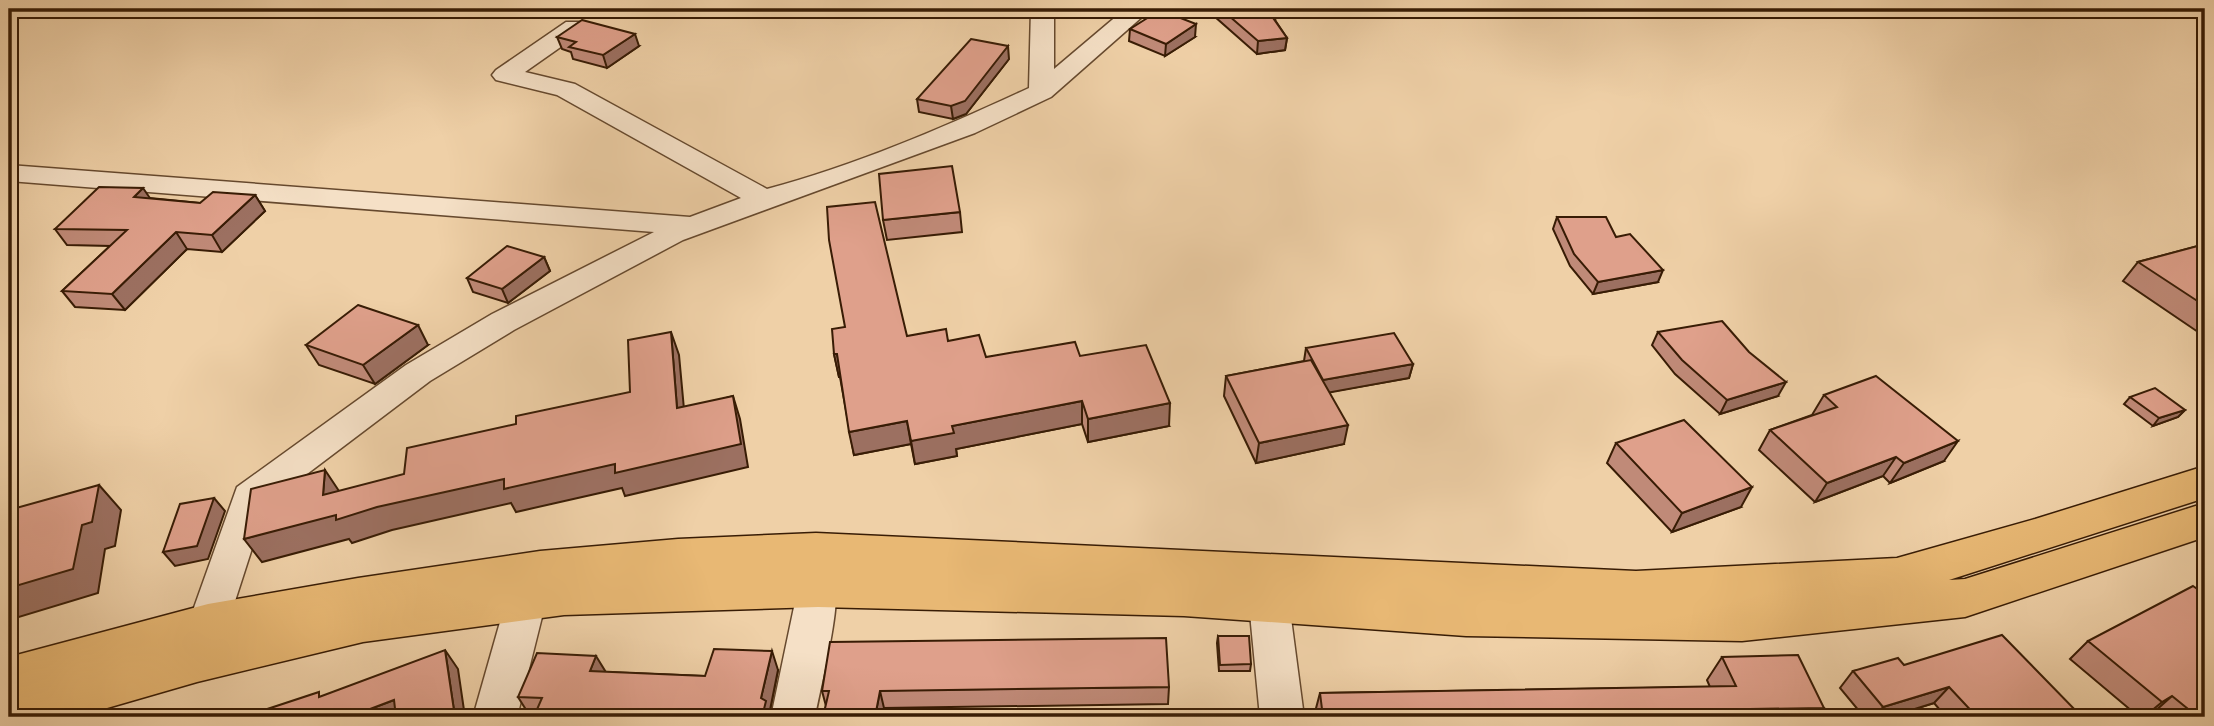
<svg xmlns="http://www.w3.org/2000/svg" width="2214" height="726" viewBox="0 0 2214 726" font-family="Cardo,serif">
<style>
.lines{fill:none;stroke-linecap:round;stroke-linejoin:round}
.minor-casing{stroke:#66492e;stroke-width:3}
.major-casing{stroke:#381c05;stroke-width:3}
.minor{fill:#f5e0c6;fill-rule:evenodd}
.major{fill:#e8b874;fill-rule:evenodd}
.wall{fill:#c08a78;stroke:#381c05;stroke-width:2}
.shaded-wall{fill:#9c7061;stroke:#381c05;stroke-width:2}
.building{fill:#dfa08b;stroke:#381c05;stroke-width:2}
</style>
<rect width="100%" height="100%" fill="#efd0a7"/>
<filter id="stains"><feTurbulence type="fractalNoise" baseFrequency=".00286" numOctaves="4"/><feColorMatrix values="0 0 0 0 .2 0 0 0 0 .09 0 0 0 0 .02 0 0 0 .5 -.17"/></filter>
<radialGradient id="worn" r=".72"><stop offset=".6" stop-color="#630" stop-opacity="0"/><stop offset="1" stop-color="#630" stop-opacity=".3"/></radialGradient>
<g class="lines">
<g class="minor-casing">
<g id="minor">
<path d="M1031 9H1054V69L1125 9H1151L1051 97 975 133 683 240 514 330 430 381 266 505 217 657 202 662 187 657 181 644 237 487 406 365 492 314 654 232 9 181V165L690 217 741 198 557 95 496 80 492 75 496 70 566 22H582L586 27 582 32 525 72 575 84 767 189C857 165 945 127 1029 88Z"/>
<path d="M817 548 831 553C848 586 822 678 815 717H771L798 588V564L803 553Z"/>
<polygon points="1262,562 1276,567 1289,603 1304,717 1260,717 1249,603 1242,578 1248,567"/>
<polygon points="526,584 540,589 546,601 517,717 473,717 506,601 512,589"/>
</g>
</g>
<g class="major-casing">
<polygon id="major" points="2205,466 2205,498 1949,580 1965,579 2205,503 2205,537 1965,617 1742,641 1466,636 1184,616 818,607 564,615 363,642 197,682 76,717 9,717 9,657 208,604 358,578 540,551 678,539 816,533 1636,571 1897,558 2035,519"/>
</g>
<use href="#minor" class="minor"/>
<use href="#major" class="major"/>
</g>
<g class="wall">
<polygon points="1215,9 1274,9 1276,11 1275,20 1287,38 1285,50 1257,54 1214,16"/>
<polygon points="1130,29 1195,37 1165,56 1129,41"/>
<polygon points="557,37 639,46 607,68 573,59 571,52 562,49"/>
<polygon points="1009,59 966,114 953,119 919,112 917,99"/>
<polygon points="255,195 265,211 222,252 187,249 125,310 75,307 62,291 110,246 67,245 55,229 150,198 200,203"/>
<polygon points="960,212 962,232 887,240 883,220"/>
<polygon points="1557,217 1616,237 1658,282 1593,294 1570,266 1553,229"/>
<polygon points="2205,244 2205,333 2201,334 2123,281 2138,262"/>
<polygon points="544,257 550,271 508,303 473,292 467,278"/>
<polygon points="1658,332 1778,396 1720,414 1675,374 1652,345"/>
<polygon points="907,336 948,341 986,357 1080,356 1169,426 1088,442 1082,424 956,449 957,456 915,464 911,444 854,455 840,377 839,377 834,354"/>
<polygon points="306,345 428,345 375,384 319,365"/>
<polygon points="1306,348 1413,364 1409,378 1329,392 1344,444 1256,463 1224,396 1226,376 1304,361"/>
<polygon points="1824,395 1944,461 1890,483 1883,476 1815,502 1759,450 1770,430 1812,415"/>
<polygon points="2130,397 2185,410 2178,417 2153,426 2124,404"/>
<polygon points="1616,443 1741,507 1672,532 1607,463"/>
<polygon points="1218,636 1251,664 1250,671 1219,671 1217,643"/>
<polygon points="2088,641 2205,717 2157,717 2152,714 2146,717 2139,717 2070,659"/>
<polygon points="1722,657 1824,708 1816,717 1314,717 1314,716 1320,693 1710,687 1707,680"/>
<polygon points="1904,665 2082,717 1946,717 1934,703 1889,717 1864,717 1840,688 1853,671"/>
<polygon points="778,670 770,710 772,717 537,717 536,716 530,716 518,697 605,672 705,676"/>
<polygon points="1169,687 1168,704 884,708 883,717 823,717 826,706 822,691"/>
</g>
<g class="shaded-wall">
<polygon points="1276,11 1275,23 1269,12"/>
<polygon points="1196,24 1195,37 1165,56 1166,44"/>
<polygon points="635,34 639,46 607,68 603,55"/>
<polygon points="1287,38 1285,50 1257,54 1258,41"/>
<polygon points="1008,46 1009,59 966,114 953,119 951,106"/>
<polygon points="143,188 154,204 134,197"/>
<polygon points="255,195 265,211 222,252 212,235"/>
<polygon points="176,232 187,249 125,310 112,294"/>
<polygon points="544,257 550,271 508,303 502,289"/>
<polygon points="1663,270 1658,282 1593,294 1598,282"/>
<polygon points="418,325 428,345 375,384 363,365"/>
<polygon points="671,332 679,355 686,431 677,408"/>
<polygon points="834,354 837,354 842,377 839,377"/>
<polygon points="1413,364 1409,378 1321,394 1323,380"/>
<polygon points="1786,382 1778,396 1720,414 1727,400"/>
<polygon points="733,396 740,419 748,467 625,496 622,488 516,512 511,503 392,530 352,543 349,539 262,562 244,539"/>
<polygon points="1082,401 1082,424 956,449 957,456 915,464 911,441 952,426"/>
<polygon points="1170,403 1169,426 1088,442 1088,419"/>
<polygon points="2185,410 2178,417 2153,426 2159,418"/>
<polygon points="907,421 911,444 854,455 849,432"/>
<polygon points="1348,425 1344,444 1256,463 1259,443"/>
<polygon points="1958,441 1944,461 1890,483 1904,463"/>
<polygon points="1896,457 1883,476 1815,502 1827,483"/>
<polygon points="325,470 341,494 323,495"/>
<polygon points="99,485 121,510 115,546 105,549 98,593 9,620 9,588"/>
<polygon points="1752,487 1741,507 1672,532 1682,513"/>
<polygon points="214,498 225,511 208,559 175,566 163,552"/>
<polygon points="445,650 458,669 465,717 455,717"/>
<polygon points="772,651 778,670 770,710 772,717 762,717 761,698"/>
<polygon points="596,656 607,674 590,671"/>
<polygon points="1949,687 1934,703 1889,717 1875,717 1883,707"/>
<polygon points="880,691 884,708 883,717 875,717"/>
<polygon points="2172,696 2152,714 2144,717 2162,702"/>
<polygon points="394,700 407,717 349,717"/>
</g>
<g class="building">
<polygon points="1221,9 1274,9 1276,11 1269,12 1287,38 1258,41"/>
<polygon points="1160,10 1196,24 1166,44 1130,29"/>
<polygon points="582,20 635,34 603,55 569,47 576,42 557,37"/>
<polygon points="971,39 1008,46 965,101 951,106 917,99"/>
<polygon points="952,166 960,212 883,220 879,174"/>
<polygon points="99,187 143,188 134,197 200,203 213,192 255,195 212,235 176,232 112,294 62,291 127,230 55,229"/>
<polygon points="875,202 907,336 946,329 948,341 979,335 986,357 1075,342 1080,356 1146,345 1170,403 1088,419 1082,401 952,426 954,433 911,441 907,421 849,432 837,354 834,354 832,329 845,327 829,240 827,207"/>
<polygon points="1557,217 1606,217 1616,237 1630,234 1663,270 1598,282 1574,254"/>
<polygon points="2205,244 2205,306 2138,262"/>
<polygon points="507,246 544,257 502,289 467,278"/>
<polygon points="358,305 418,325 363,365 306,345"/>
<polygon points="1722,321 1749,352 1786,382 1727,400 1682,360 1658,332"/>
<polygon points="671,332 677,408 733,396 741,444 615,473 615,464 504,489 504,479 377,507 336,520 336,515 244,539 251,489 325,470 323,495 404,474 407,448 516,424 516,416 630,392 628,340"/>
<polygon points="1394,333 1413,364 1323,380 1306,348"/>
<polygon points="1311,360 1348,425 1259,443 1226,376"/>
<polygon points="1876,376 1958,441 1904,463 1896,457 1827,483 1770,430 1837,407 1824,395"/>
<polygon points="2155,388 2185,410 2159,418 2130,397"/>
<polygon points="1684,420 1752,487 1682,513 1616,443"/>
<polygon points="99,485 92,522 82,525 73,569 9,588 9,510"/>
<polygon points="214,498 197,546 163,552 180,504"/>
<polygon points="2193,586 2203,593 2205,593 2205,717 2198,717 2172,696 2162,702 2088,641"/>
<polygon points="2002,635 2082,717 1977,717 1949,687 1883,707 1853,671 1898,658 1904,665"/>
<polygon points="1218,636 1249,636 1251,664 1220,665"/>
<polygon points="1166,638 1169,687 880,691 875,717 823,717 829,691 822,691 830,642"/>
<polygon points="714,649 772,651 761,698 766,701 762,717 622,717 535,714 542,698 518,697 537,653 596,656 590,671 705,676"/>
<polygon points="445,650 455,717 396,717 394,700 349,717 243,717 319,692 319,697"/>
<polygon points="1798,655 1824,708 1751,709 1755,717 1323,717 1320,693 1736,686 1722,657"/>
</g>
<rect width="2214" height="726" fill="none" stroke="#efd0a7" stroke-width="35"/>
<rect x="10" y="10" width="2193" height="705" fill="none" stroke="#381c05" stroke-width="3.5"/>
<rect x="18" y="18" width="2179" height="691" fill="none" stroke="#381c05" stroke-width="2"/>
<rect width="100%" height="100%" filter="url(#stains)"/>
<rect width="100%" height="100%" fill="url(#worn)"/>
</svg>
